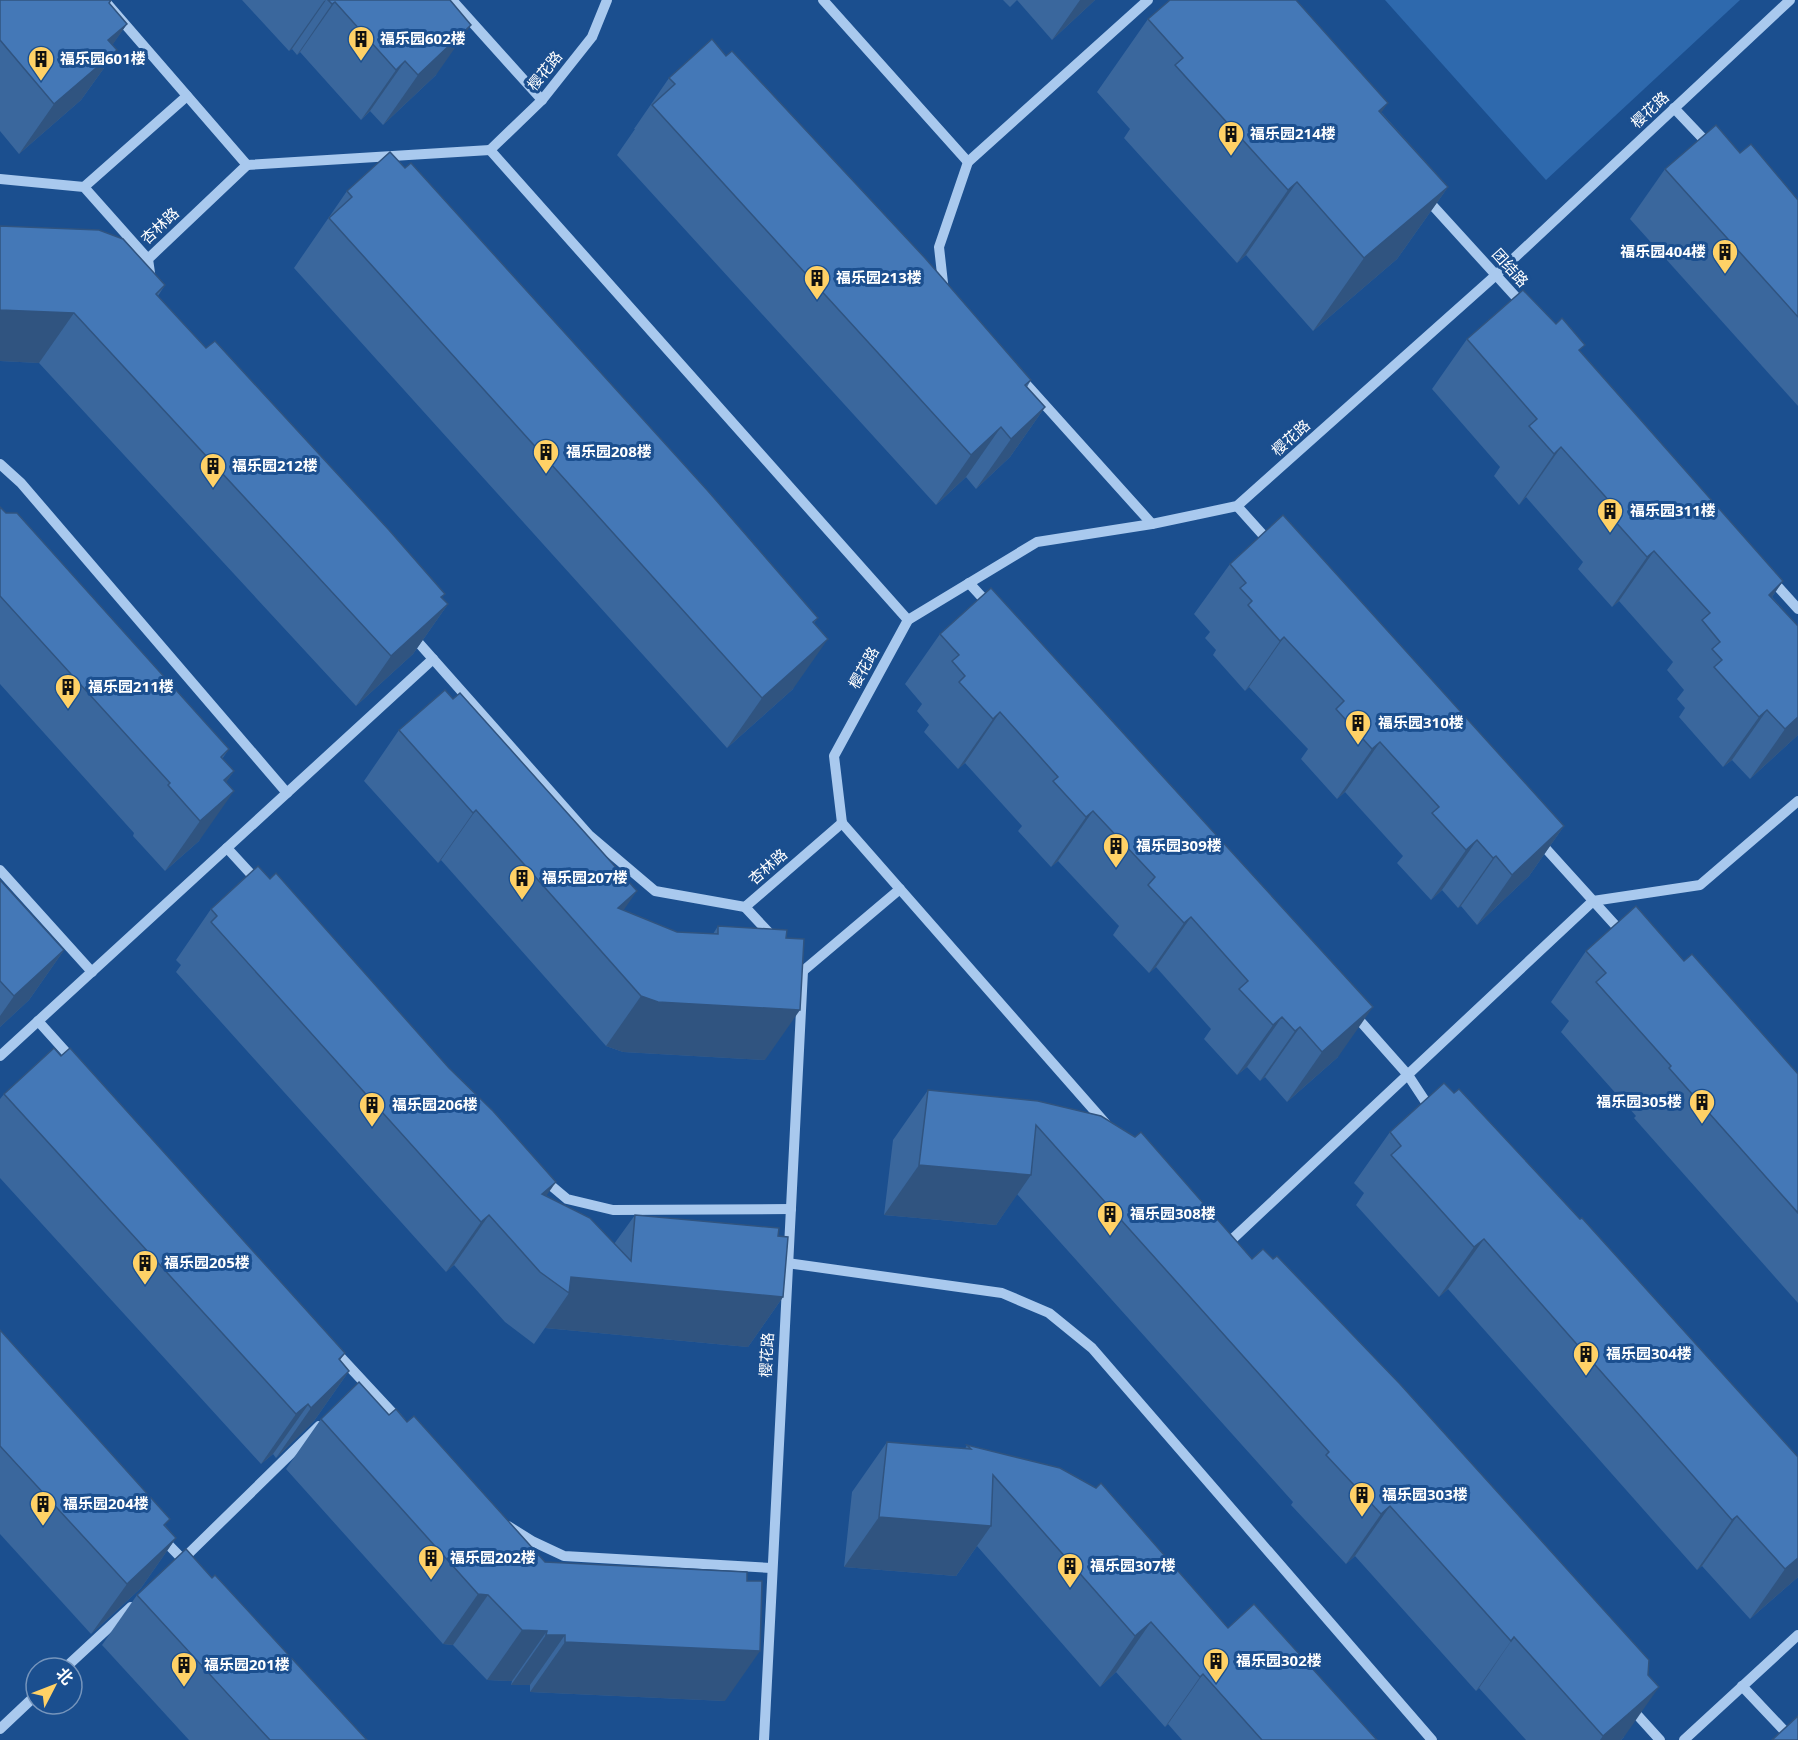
<svg xmlns="http://www.w3.org/2000/svg" width="1798" height="1740" viewBox="0 0 1798 1740" font-family="'Open Sans','Noto Sans SC',sans-serif">
<style>
.green{fill:#2e69ad}
.lines{fill:none;stroke-linecap:round;stroke-linejoin:round}
.minor{stroke:#a9c9ee;stroke-width:10}
.wall{fill:#3a679d}
.shaded-wall{fill:#305480}
.building{fill:#4478b7;stroke:#305480;stroke-width:1.5}
.labels{text-anchor:middle;stroke-width:6;stroke-linejoin:round;paint-order:stroke}
.poi-label{font-size:15px;font-weight:bold;fill:#fff;stroke:#1b4f8f;text-anchor:start}
.street-label{font-size:15px;fill:#fff;stroke:#1b4f8f}
</style>
<rect width="100%" height="100%" fill="#1b4f8f"/>
<polygon class="green" points="1385,0 1740,0 1546,180"/>
<g class="lines">
<g class="minor">
<polyline points="104,0 247,165"/>
<polyline points="452,0 542,100"/>
<polyline points="823,0 968,162"/>
<polyline points="1674,108 1711,147"/>
<polyline points="490,150 908,620"/>
<polyline points="490,150 542,100 592,37 607,0"/>
<polyline points="247,165 490,150"/>
<polyline points="0,179 84,187 148,259"/>
<polyline points="84,187 187,96"/>
<polyline points="1424,196 1525,307"/>
<polyline points="151,280 148,259 247,165"/>
<polyline points="944,292 939,247 968,162 1148,0"/>
<polyline points="1018,375 1152,524"/>
<polyline points="0,464 21,483 287,793"/>
<polyline points="1237,506 1271,544"/>
<polyline points="1771,579 1798,609"/>
<polyline points="969,583 991,607"/>
<polyline points="410,633 589,835 655,891 745,907 842,823"/>
<polyline points="842,823 834,756 908,620 1037,542 1152,524 1237,506 1496,275 1790,0"/>
<polyline points="842,823 1107,1125"/>
<polyline points="1539,841 1625,936"/>
<polyline points="227,848 259,883"/>
<polyline points="0,870 92,972"/>
<polyline points="745,907 773,937"/>
<polyline points="803,971 900,889"/>
<polyline points="1353,1013 1408,1075 1431,1110"/>
<polyline points="38,1021 74,1061"/>
<polyline points="0,1056 433,659"/>
<polyline points="542,1178 567,1199 613,1210 791,1209"/>
<polyline points="1224,1247 1593,901 1700,885 1798,801"/>
<polyline points="787,1263 1002,1293 1049,1313 1092,1348 1432,1740"/>
<polyline points="333,1349 400,1421"/>
<polyline points="508,1526 532,1541 564,1556 771,1568"/>
<polyline points="160,1536 189,1566"/>
<polyline points="180,1562 319,1426"/>
<polyline points="65,1668 131,1607"/>
<polyline points="1742,1686 1793,1740"/>
<polyline points="1631,1708 1660,1740"/>
<polyline points="0,1729 36,1695"/>
<polyline points="764,1740 803,971"/>
<polyline points="1684,1740 1798,1635"/>
</g>
</g>
<g class="wall">
<polygon points="0,0 110,5 127,24 112,45 117,50 81,100 19,154 0,131"/>
<polygon points="242,0 450,0 436,75 383,125 370,111 361,120 300,52 297,55 292,49 289,51"/>
<polygon points="1003,0 1095,0 1052,40 1017,0 1010,7"/>
<polygon points="1148,19 1382,113 1448,187 1397,259 1313,331 1246,255 1237,263 1124,138 1130,129 1097,92"/>
<polygon points="726,56 1031,380 1027,387 1045,407 1010,457 976,489 966,477 936,505 617,155 635,129 634,129 669,78"/>
<polygon points="1740,153 1798,200 1798,406 1630,219 1665,169"/>
<polygon points="347,191 818,618 814,623 793,689 727,748 294,268"/>
<polygon points="0,226 165,285 158,296 206,348 448,604 413,654 356,706 39,363 0,361"/>
<polygon points="1467,339 1580,351 1783,581 1772,597 1798,626 1798,735 1750,779 1732,760 1723,767 1679,717 1685,708 1677,699 1684,690 1667,670 1673,662 1619,601 1612,607 1578,569 1583,562 1526,497 1519,505 1494,476 1500,467 1432,389"/>
<polygon points="0,507 229,749 222,759 234,771 226,782 199,841 165,871 133,836 134,833 0,684"/>
<polygon points="1230,564 1564,826 1529,876 1477,925 1461,906 1458,908 1442,890 1431,900 1397,863 1403,856 1345,792 1337,799 1301,759 1308,749 1249,687 1245,691 1213,655 1216,650 1205,638 1210,632 1194,614"/>
<polygon points="940,634 1338,1057 1287,1102 1265,1077 1260,1081 1247,1067 1237,1075 1204,1039 1211,1029 1156,967 1149,973 1113,935 1119,926 1058,861 1051,867 1018,831 1022,826 965,763 958,769 924,732 929,725 917,711 922,704 905,684"/>
<polygon points="399,730 624,910 677,932 713,934 718,926 765,1060 623,1052 606,1046 441,860 438,863 364,781"/>
<polygon points="0,880 64,950 29,1000 0,1027"/>
<polygon points="211,909 546,1195 614,1244 635,1215 778,1236 783,1297 748,1347 545,1328 534,1344 505,1322 454,1265 446,1272 176,972 181,965 176,960"/>
<polygon points="1586,951 1684,961 1798,1074 1798,1303 1634,1118 1636,1116 1561,1032 1569,1021 1551,1002"/>
<polygon points="928,1090 1038,1101 1624,1737 1621,1740 1526,1740 1479,1688 1476,1691 1355,1556 1346,1564 1291,1505 1293,1502 1017,1194 996,1225 884,1215 893,1140"/>
<polygon points="4,1094 340,1360 349,1371 314,1421 276,1458 273,1454 261,1464 0,1178 0,1099"/>
<polygon points="1390,1132 1798,1457 1798,1577 1750,1619 1702,1566 1697,1570 1448,1289 1439,1297 1356,1205 1364,1193 1354,1183"/>
<polygon points="0,1330 176,1538 141,1588 91,1634 0,1534"/>
<polygon points="389,1415 407,1422 545,1562 725,1701 530,1692 530,1685 511,1685 512,1681 487,1680 453,1645 443,1644 286,1469 321,1419"/>
<polygon points="887,1442 965,1449 967,1445 1228,1628 1377,1740 1182,1740 1168,1724 1165,1727 1116,1672 1100,1687 977,1546 956,1576 844,1567 852,1492"/>
<polygon points="212,1578 367,1740 189,1740 102,1645 137,1595"/>
</g>
<g class="shaded-wall">
<polygon points="326,0 292,49 289,51 324,1"/>
<polygon points="1080,0 1095,0 1052,40"/>
<polygon points="335,2 300,52 297,55 332,4"/>
<polygon points="127,24 97,67 117,50 81,100 19,154 54,104 108,40"/>
<polygon points="471,25 436,75 383,125 418,75"/>
<polygon points="405,61 370,111 361,120 396,70"/>
<polygon points="1388,103 1337,176 1379,111"/>
<polygon points="1297,182 1246,255 1237,263 1288,190"/>
<polygon points="1448,187 1397,259 1313,331 1364,258"/>
<polygon points="0,310 74,313 39,363 0,361"/>
<polygon points="1045,407 1010,457 976,489 1011,439"/>
<polygon points="1001,427 966,477 936,505 971,455"/>
<polygon points="1561,447 1526,497 1519,505 1554,454"/>
<polygon points="1654,551 1619,601 1612,607 1647,557"/>
<polygon points="1783,581 1748,631 1769,595"/>
<polygon points="445,594 420,629 448,604 413,654 356,706 391,656"/>
<polygon points="1284,637 1249,687 1245,691 1280,641"/>
<polygon points="828,639 793,689 727,748 762,698"/>
<polygon points="1767,710 1732,760 1723,767 1759,717"/>
<polygon points="1000,712 965,763 958,769 993,719"/>
<polygon points="1798,717 1798,735 1750,779 1785,729"/>
<polygon points="1380,742 1345,792 1337,799 1372,749"/>
<polygon points="234,771 199,820 224,780"/>
<polygon points="234,791 199,841 165,871 200,821"/>
<polygon points="476,810 441,860 438,863 473,813"/>
<polygon points="1093,811 1058,861 1051,867 1086,817"/>
<polygon points="1564,826 1529,876 1477,925 1512,875"/>
<polygon points="1477,840 1442,890 1431,900 1466,850"/>
<polygon points="1496,856 1461,906 1458,908 1493,858"/>
<polygon points="637,891 602,941 618,908"/>
<polygon points="1191,917 1156,967 1149,973 1184,923"/>
<polygon points="64,950 29,1000 0,1027 0,1016 14,996"/>
<polygon points="641,996 800,1010 765,1060 623,1052 606,1046"/>
<polygon points="1373,1007 1338,1057 1287,1102 1322,1052"/>
<polygon points="1282,1017 1247,1067 1237,1075 1273,1025"/>
<polygon points="1300,1027 1265,1077 1260,1081 1295,1031"/>
<polygon points="919,1165 1031,1175 996,1225 884,1215"/>
<polygon points="556,1182 521,1232 542,1194"/>
<polygon points="489,1215 454,1265 446,1272 481,1222"/>
<polygon points="1484,1239 1448,1289 1439,1297 1474,1247"/>
<polygon points="571,1277 783,1297 748,1347 545,1328 569,1293"/>
<polygon points="345,1353 273,1454 261,1464 296,1414 339,1359"/>
<polygon points="349,1371 314,1421 276,1458 311,1408"/>
<polygon points="1390,1506 1355,1556 1346,1564 1381,1514"/>
<polygon points="1737,1516 1702,1566 1697,1570 1732,1520"/>
<polygon points="879,1517 991,1526 956,1576 844,1567"/>
<polygon points="176,1538 141,1588 91,1634 127,1584"/>
<polygon points="1798,1558 1798,1577 1750,1619 1785,1569"/>
<polygon points="478,1594 488,1595 453,1645 443,1644"/>
<polygon points="1151,1622 1116,1672 1100,1687 1135,1636"/>
<polygon points="522,1630 547,1631 512,1681 487,1680"/>
<polygon points="546,1635 565,1635 530,1685 511,1685"/>
<polygon points="1514,1637 1479,1688 1476,1691 1511,1641"/>
<polygon points="565,1642 760,1651 725,1701 530,1692"/>
<polygon points="1203,1674 1168,1724 1165,1727 1200,1677"/>
<polygon points="1659,1687 1624,1737 1621,1740 1600,1740 1603,1736"/>
</g>
<g class="building">
<polygon points="0,0 111,0 109,3 127,24 108,40 117,50 54,104 0,40"/>
<polygon points="328,0 450,0 471,25 418,75 405,61 396,70 335,2 332,4"/>
<polygon points="1170,0 1296,0 1388,103 1379,111 1448,187 1364,258 1297,182 1288,190 1175,65 1183,58 1148,19"/>
<polygon points="712,39 726,56 732,51 925,258 1031,380 1025,385 1045,407 1011,439 1001,427 971,455 652,105 675,84 669,78"/>
<polygon points="1716,125 1740,153 1751,144 1798,200 1798,317 1665,169"/>
<polygon points="390,152 405,168 411,163 708,491 818,618 813,622 828,639 762,698 329,218 352,197 347,191"/>
<polygon points="0,226 99,230 123,239 165,285 156,294 206,348 215,341 389,530 445,594 441,597 448,604 391,656 74,313 0,310"/>
<polygon points="1523,290 1556,324 1562,318 1585,345 1579,350 1783,581 1769,595 1798,626 1798,717 1785,729 1767,710 1759,717 1714,667 1722,660 1712,649 1720,642 1702,620 1710,613 1654,551 1647,557 1613,519 1620,513 1561,447 1554,454 1529,426 1537,419 1467,339"/>
<polygon points="0,507 6,513 17,513 229,749 221,757 234,771 224,780 234,791 200,821 168,785 170,783 0,596"/>
<polygon points="1283,515 1564,826 1512,875 1496,856 1493,858 1477,840 1466,850 1432,813 1439,807 1380,742 1372,749 1336,709 1344,701 1284,637 1280,641 1248,605 1252,601 1240,588 1246,583 1230,564"/>
<polygon points="991,588 1373,1007 1322,1052 1300,1027 1295,1031 1282,1017 1273,1025 1239,989 1248,981 1191,917 1184,923 1148,885 1155,877 1093,811 1086,817 1053,781 1058,777 1000,712 993,719 959,682 965,676 952,661 959,655 940,634"/>
<polygon points="445,690 453,699 460,693 637,891 618,908 677,932 718,934 718,926 787,930 786,938 804,939 800,1010 658,1002 641,996 476,810 473,813 399,730"/>
<polygon points="258,866 270,879 276,873 449,1068 493,1111 556,1182 542,1194 590,1218 631,1261 635,1215 779,1228 778,1236 788,1237 783,1297 571,1277 569,1293 540,1272 489,1215 481,1222 211,922 217,916 211,909"/>
<polygon points="0,880 64,950 14,996 0,981"/>
<polygon points="1636,906 1684,961 1692,954 1798,1074 1798,1213 1669,1068 1671,1066 1596,982 1606,973 1586,951"/>
<polygon points="54,1048 61,1056 70,1048 345,1353 339,1359 349,1371 311,1408 308,1404 296,1414 4,1094"/>
<polygon points="1444,1083 1454,1093 1459,1089 1580,1219 1582,1218 1798,1457 1798,1558 1785,1569 1737,1516 1732,1520 1484,1239 1474,1247 1391,1155 1401,1146 1390,1132"/>
<polygon points="928,1090 1038,1101 1101,1116 1135,1137 1141,1132 1252,1259 1263,1249 1273,1259 1277,1256 1400,1384 1649,1660 1648,1675 1659,1687 1603,1736 1514,1637 1511,1641 1390,1506 1381,1514 1326,1455 1329,1452 1036,1125 1031,1175 919,1165"/>
<polygon points="0,1330 170,1519 164,1525 176,1538 127,1584 0,1446"/>
<polygon points="359,1382 389,1415 396,1409 407,1422 414,1416 545,1562 747,1572 747,1581 762,1581 760,1651 565,1642 565,1635 546,1635 547,1631 522,1630 488,1595 478,1594 321,1419"/>
<polygon points="887,1442 971,1449 967,1445 1060,1468 1096,1488 1101,1483 1228,1628 1254,1604 1377,1740 1262,1740 1203,1674 1200,1677 1151,1622 1135,1636 993,1475 991,1526 879,1517"/>
<polygon points="186,1549 212,1578 215,1575 367,1740 270,1740 137,1595"/>
<polygon points="1798,1716 1798,1740 1772,1740"/>
</g>
<defs>
<g id="building-pin" transform="scale(1.35)"><path d="M0 17L-7.5 6A9.5 9.5 0 1 1 7.5 6Z" fill="#ffd166" stroke="#1b4f8f"/><path d="M-4-6H4V6H1V3H-1V6H-4ZM-2.5-4.3h1.7v1.8h-1.7ZM.8-4.3h1.7v1.8H.8ZM-2.5-1h1.7V.8h-1.7ZM.8-1h1.7V.8H.8Z" fill="#111"/></g>
</defs>
<g fill-rule="evenodd">
<use href="#building-pin" x="361" y="39"/>
<use href="#building-pin" x="41" y="59"/>
<use href="#building-pin" x="1231" y="134"/>
<use href="#building-pin" x="1725" y="252"/>
<use href="#building-pin" x="817" y="278"/>
<use href="#building-pin" x="546" y="452"/>
<use href="#building-pin" x="213" y="466"/>
<use href="#building-pin" x="1610" y="511"/>
<use href="#building-pin" x="68" y="687"/>
<use href="#building-pin" x="1358" y="723"/>
<use href="#building-pin" x="1116" y="846"/>
<use href="#building-pin" x="522" y="878"/>
<use href="#building-pin" x="1702" y="1102"/>
<use href="#building-pin" x="372" y="1105"/>
<use href="#building-pin" x="1110" y="1214"/>
<use href="#building-pin" x="145" y="1263"/>
<use href="#building-pin" x="1586" y="1354"/>
<use href="#building-pin" x="1362" y="1495"/>
<use href="#building-pin" x="43" y="1504"/>
<use href="#building-pin" x="431" y="1558"/>
<use href="#building-pin" x="1070" y="1566"/>
<use href="#building-pin" x="1216" y="1661"/>
<use href="#building-pin" x="184" y="1665"/>
</g>
<g class="labels">
<g class="poi-label">
<text x="380" y="44">福乐园602楼</text>
<text x="60" y="64">福乐园601楼</text>
<text x="1250" y="139">福乐园214楼</text>
<text x="1706" y="257" text-anchor="end">福乐园404楼</text>
<text x="836" y="283">福乐园213楼</text>
<text x="566" y="457">福乐园208楼</text>
<text x="232" y="471">福乐园212楼</text>
<text x="1630" y="516">福乐园311楼</text>
<text x="88" y="692">福乐园211楼</text>
<text x="1378" y="728">福乐园310楼</text>
<text x="1136" y="851">福乐园309楼</text>
<text x="542" y="883">福乐园207楼</text>
<text x="1682" y="1107" text-anchor="end">福乐园305楼</text>
<text x="392" y="1110">福乐园206楼</text>
<text x="1130" y="1219">福乐园308楼</text>
<text x="164" y="1268">福乐园205楼</text>
<text x="1606" y="1359">福乐园304楼</text>
<text x="1382" y="1500">福乐园303楼</text>
<text x="63" y="1509">福乐园204楼</text>
<text x="450" y="1563">福乐园202楼</text>
<text x="1090" y="1571">福乐园307楼</text>
<text x="1236" y="1666">福乐园302楼</text>
<text x="204" y="1670">福乐园201楼</text>
</g>
<g class="street-label">
<text transform="translate(545 71) rotate(-51)" y="5">樱花路</text>
<text transform="translate(1650 110) rotate(-43)" y="5">樱花路</text>
<text transform="translate(160 226) rotate(-43)" y="5">杏林路</text>
<text transform="translate(1510 268) rotate(48)" y="5">团结路</text>
<text transform="translate(1291 438) rotate(-42)" y="5">樱花路</text>
<text transform="translate(864 668) rotate(-61)" y="5">樱花路</text>
<text transform="translate(768 867) rotate(-41)" y="5">杏林路</text>
<text transform="translate(767 1355) rotate(-87)" y="5">樱花路</text>
</g>
</g>
<g transform="translate(54 1686) rotate(48)"><circle r="28" fill="#1b4f8f" stroke="#7695bc" stroke-width="1.5"/>
<path d="M0-4.5L10 22L0 15L-10 22Z" fill="#ffd166"/>
<text y="-9" font-size="16" font-weight="bold" text-anchor="middle" fill="#ffffff">北</text>
</g>
</svg>
